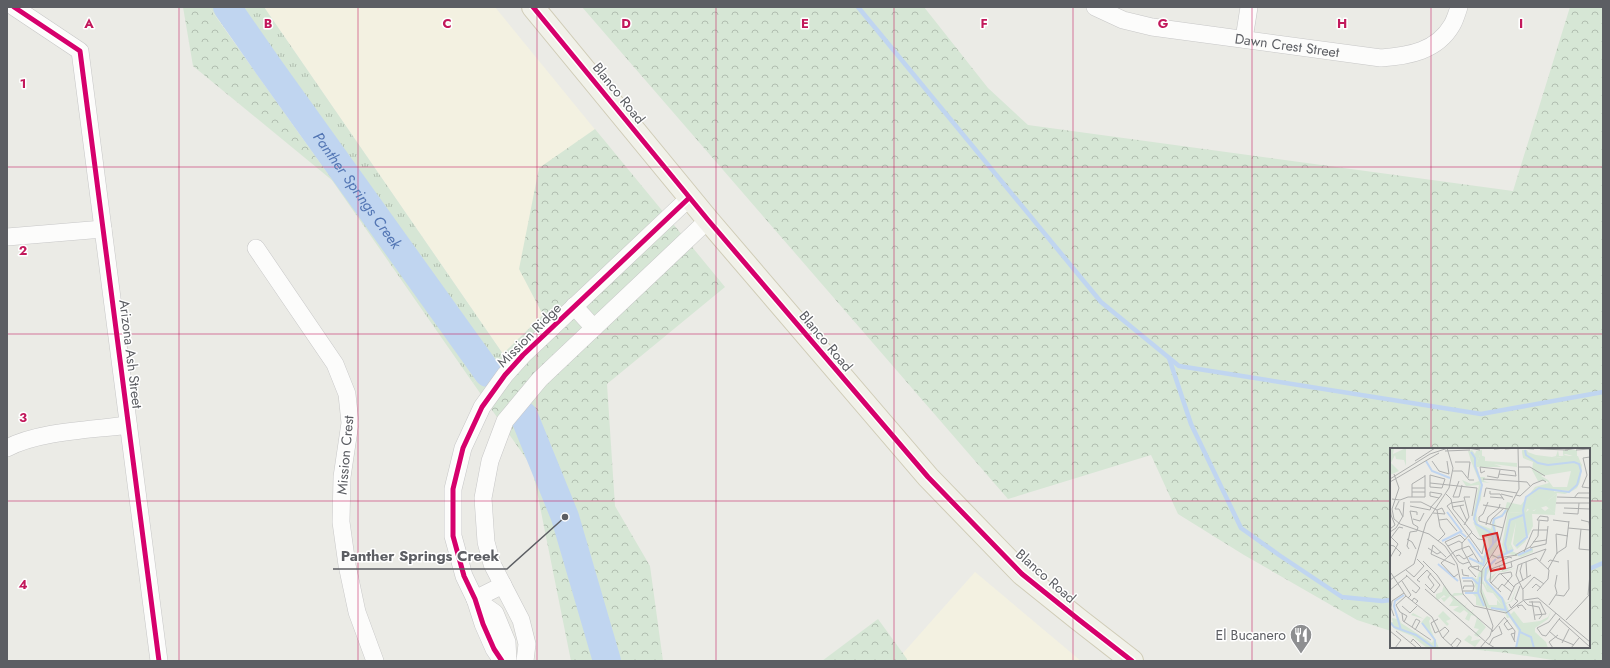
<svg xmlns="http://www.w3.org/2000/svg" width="1610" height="668" viewBox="0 0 1610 668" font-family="Jost,sans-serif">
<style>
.commercial{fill:#f3f1e1}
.grass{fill:url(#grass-tufts)}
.forest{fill:url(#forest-crowns)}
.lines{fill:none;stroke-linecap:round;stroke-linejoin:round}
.stream{stroke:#c0d5f0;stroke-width:4.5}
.river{stroke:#c0d5f0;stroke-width:28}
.street-casing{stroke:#c7c7c7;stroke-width:18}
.primary-casing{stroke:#d0ccb7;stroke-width:24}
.street{stroke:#fcfcfb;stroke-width:17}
.primary{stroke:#f1f1e9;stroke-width:22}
.cycleway-casing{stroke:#fff;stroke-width:8}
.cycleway{stroke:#d6006c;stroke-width:5}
.grid{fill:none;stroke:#c2185b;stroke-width:1;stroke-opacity:0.55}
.labels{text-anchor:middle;stroke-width:3;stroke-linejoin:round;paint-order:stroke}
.street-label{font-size:14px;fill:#5c5e63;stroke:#fff}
.poi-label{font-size:14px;fill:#5c5e63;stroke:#fff;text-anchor:end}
.water-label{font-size:15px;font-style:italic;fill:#5376b4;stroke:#fff}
.inset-river{fill:none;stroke:#c0d5f0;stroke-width:2}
.inset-road{fill:none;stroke:#aeafae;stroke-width:1}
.view{fill:#d62828;fill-opacity:0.15;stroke:#d62828;stroke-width:2}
.inset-edge{fill:none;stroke:#5c5e63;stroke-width:2}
.grid-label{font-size:13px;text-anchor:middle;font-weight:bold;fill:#c2185b;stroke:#fff;stroke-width:3;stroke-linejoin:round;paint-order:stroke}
.leader{fill:none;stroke:#5c5e63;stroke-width:1.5}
.callout-dot{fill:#5c5e63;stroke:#fff;stroke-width:1.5}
.callout-label{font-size:15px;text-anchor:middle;font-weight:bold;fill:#5c5e63;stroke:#fff;stroke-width:3;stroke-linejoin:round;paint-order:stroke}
</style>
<defs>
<pattern id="grass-tufts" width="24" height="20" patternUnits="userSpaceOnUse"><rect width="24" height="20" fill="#d6e6d5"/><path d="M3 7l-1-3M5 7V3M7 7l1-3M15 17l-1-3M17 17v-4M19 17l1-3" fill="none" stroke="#b1beb0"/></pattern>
<pattern id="forest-crowns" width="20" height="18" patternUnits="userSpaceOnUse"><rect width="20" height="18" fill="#d6e6d5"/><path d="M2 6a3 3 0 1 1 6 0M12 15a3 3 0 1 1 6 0" fill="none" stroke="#b1beb0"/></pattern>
</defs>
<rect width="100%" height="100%" fill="#ebebe6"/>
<g class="commercial">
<polygon points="264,7 495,7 655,203 503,354"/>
<polygon points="975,572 1081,661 896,661"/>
</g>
<polygon class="grass" points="209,7 264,7 503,354 473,383 247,58"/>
<g class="forest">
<polygon points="183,7 209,7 333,181 193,66"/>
<polygon points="582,7 924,7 988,88 1028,125 1513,191 1570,7 1603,7 1603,661 1559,661 1507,653 1451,647 1589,647 1589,449 1391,449 1391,631 1357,620 1244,555 1178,514 1151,455 1008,499"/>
<polygon points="595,129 725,287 607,384 615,506 650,566 663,661 571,661 532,467 473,383 543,315 519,269 539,168"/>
<polygon points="878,619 907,659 907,661 822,661"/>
</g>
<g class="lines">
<g class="stream">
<polyline points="858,7 1101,302 1179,366 1481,414 1603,392"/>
<polyline points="1169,358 1191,424 1241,528 1279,555 1342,597 1382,601 1391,600"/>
<polyline points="1589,569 1603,563"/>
</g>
<g class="river">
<path id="s1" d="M227 7 268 66 488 373"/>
<polyline points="524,416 565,517 607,661"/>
</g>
<g class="street-casing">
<g id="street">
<polyline points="14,7 80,51 159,661"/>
<path id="s2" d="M1095 7 1123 20 1152 27 1381 58C1409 56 1437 51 1452 25 1455 20 1457 13 1459 7"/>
<polyline points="1244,39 1249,7"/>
<polyline points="7,237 103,229"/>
<polyline points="256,248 335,364 347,394 350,423 342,477 341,522 347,565 357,612 375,661"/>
<polyline points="574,306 594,328"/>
<path d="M7 448C39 431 91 430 128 425"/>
<polyline points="475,599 495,613 507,642 508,661"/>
<polyline points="475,599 503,585"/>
<polyline points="502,661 494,649 483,624 475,599 464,576 453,536 453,489 463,448 482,407 505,375 523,355 689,198"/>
<polyline points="525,661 527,644 521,620 492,564 486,542 483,498 490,461 505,421 540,379 708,220"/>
</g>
</g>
<g class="primary-casing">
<polyline id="primary" points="533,7 708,220 928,477 1022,574 1078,619 1132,661"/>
</g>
<use href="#street" class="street"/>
<use href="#primary" class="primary"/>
<g class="cycleway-casing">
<g id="cycleway">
<polyline points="14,7 80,51 159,661"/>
<polyline points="533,7 708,220 928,477 1022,574 1078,619 1132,661"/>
<polyline points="502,661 494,649 483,624 475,599 464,576 453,536 453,489 463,448 482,407 505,375 523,355 689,198"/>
</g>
</g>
<use href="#cycleway" class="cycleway"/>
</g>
<path class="grid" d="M179 7V661M358 7V661M537 7V661M716 7V661M894 7V661M1073 7V661M1252 7V661M1431 7V449M7 167H1603M7 334H1603M7 501H1391M1589 501H1603M1431 647V661"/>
<defs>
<g id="restaurant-pin" transform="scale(1.15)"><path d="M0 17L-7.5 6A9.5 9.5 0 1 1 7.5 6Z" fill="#8e8f91" stroke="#fff"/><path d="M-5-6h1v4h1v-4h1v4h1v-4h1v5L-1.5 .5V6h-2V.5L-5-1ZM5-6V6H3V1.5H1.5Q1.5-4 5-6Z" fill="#fff"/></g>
</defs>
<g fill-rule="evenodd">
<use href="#restaurant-pin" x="1301" y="635"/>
</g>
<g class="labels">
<g class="street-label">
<text dy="5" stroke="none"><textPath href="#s2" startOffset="197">Dawn Crest Street</textPath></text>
<text transform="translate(619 93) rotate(51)" y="5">Blanco Road</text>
<text transform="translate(529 335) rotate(-45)" y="5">Mission Ridge</text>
<text transform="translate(826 341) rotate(50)" y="5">Blanco Road</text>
<text transform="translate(131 354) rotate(83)" y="5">Arizona Ash Street</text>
<text transform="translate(345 455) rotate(-85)" y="5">Mission Crest</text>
<text transform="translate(1046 576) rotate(41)" y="5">Blanco Road</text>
</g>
<g class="poi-label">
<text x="1286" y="640">El Bucanero</text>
</g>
<g class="water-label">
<text dy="5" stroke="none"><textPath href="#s1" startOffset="225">Panther Springs Creek</textPath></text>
</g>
</g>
<g transform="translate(1390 448)">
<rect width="200" height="200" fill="#ebebe6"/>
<path d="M132 2 146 7 170 10 174 7 186 9 176 6 173 7V2H187V10L192 17 190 34 186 40 178 44 181 42H165L158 53 167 45 165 65 156 58 141 63 135 59 138 52 157 40 159 35 157 33H148L142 22 143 14 133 10ZM181 23 177 39H163L158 32 151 28ZM90 7 95 9V13L127 15V19L87 14ZM118 64 132 65V74L138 82 136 88 126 96 127 101 123 96 126 74 121 96 124 102 122 103 120 97 119 101 114 103 112 97ZM126 120 114 124H107L101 132 97 133 114 151 116 155 121 153 127 138 122 153 116 156 122 169 117 170 110 148 97 140 93 128H96L97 132 107 124ZM162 161 158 171 145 180V184L156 194 158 200H125L128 191 129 176 132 174 130 172 133 175 150 173 158 169Z" fill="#d6e6d5" fill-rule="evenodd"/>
<path d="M0 0H4L3 6 16 0V18L14 12 6 11 5 7 1 15 9 23 0 27ZM82 2 85 6 86 3 92 2V8L95 9 90 11V7L87 14H99L112 19H87L90 29H95L94 33 100 35 92 34 91 51 86 64 88 76 101 81 103 71 114 65 117 54 131 57 145 39 159 35V45L141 50 136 64 140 61 144 63 149 58 155 63 159 60 165 65V67L142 66 143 78 135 94 127 101 126 96 136 88 137 82 132 74V65L118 64 105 72 107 99 90 122V117L78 109 90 115 92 110 89 108H94L99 100 98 90 90 89 83 74 85 75 83 67 89 37 76 38 72 32 81 36 89 33 81 13 78 3ZM132 2H137L138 4H136L140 8 150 11 163 14 178 10 188 15 186 9 158 10 166 8 168 2 169 8H188L192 18 190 16 189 20 180 15 154 19 146 16 133 3 132 8ZM190 34 187 40 184 42 175 46 167 45 158 53 162 44 179 42 187 36 179 44ZM120 97 122 103 130 107 143 100V104L131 109 119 106 102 110 103 106 106 108 112 105 110 100 114 103 119 101ZM103 115 96 129 93 128V133L97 140 110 148 116 164 86 157V149L82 145 86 142 84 131H71L82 129 87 131 89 124 98 118 96 123ZM90 136H93L97 144 103 145 112 157 107 152V157H99ZM54 137 62 147 64 145H72L73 147 63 148 75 158 78 154 75 159 81 164 85 160 82 164 96 179 88 189 84 187 89 181 84 180 87 170 85 168 81 167 79 173 75 171 78 165 74 162 70 165 63 162 69 158H59L63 152 60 148 54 154 51 150 56 149 54 147 48 152 46 150V146L52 144ZM5 161 11 175 42 195 44 191 31 175 34 171 21 167 23 165 34 171 37 168 41 170 39 173 41 182 49 200H37L22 188 5 181 0 175 3 174 0 165 2 170 7 171ZM53 163 61 171 56 173 59 176 57 178 48 168ZM124 163 133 175 129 178 131 193 129 197 131 200H127L130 194H127L130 186 119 168ZM131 179 136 180 146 192 140 200H138L141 195 133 200 137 191 135 183V191L132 198ZM79 187 82 189 81 193 91 191 85 199 74 192Z" fill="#d6e6d5" fill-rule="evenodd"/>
<path class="inset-river" d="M81 4 85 10V18L92 37 84 71 86 76 101 85 103 89V96L96 105 93 118M36 13 42 23 60 30M57 64 72 84M103 76 104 71 112 68 116 62M103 77 107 91 104 95M78 91 93 112M52 93 70 84 76 89M126 98 137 89 133 62 136 49 149 40 179 44 187 37 191 23 189 16 184 14 158 17 148 15 136 7 135 2M117 104 115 96 120 72 133 67M128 107 142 101M79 110 92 116M107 110 123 102M106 111 96 121 95 132 112 150 116 162 130 182 126 200M48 116 68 133M90 129 88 145 94 158M72 130H82L88 136M75 145H88M101 160 116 162M0 174 4 179 26 187 44 200M32 175 45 192V200M11 182 4 158 5 153 14 147M130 184 141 189 144 200"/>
<path class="inset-road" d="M78 0 90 2M89 0H103M129 0 144 1M104 1 117 0M115 1 127 0M150 1 178 2M175 2 189 0M186 2 200 1M55 3 80 2M200 9 193 10 197 27 192 39 200 40M25 13 45 0M42 13 49 23 59 26 57 13M65 14H80L78 30M128 19H140L155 28M63 23H72L79 32H84M95 23 91 25 90 19 125 23 126 28 109 26M4 26 9 40 2 61 4 71 10 76 39 86 55 98 67 116 73 146 84 158 116 165 134 152 148 150 200 194M40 27 55 31 52 40 40 39ZM97 28 108 30 110 22M0 31 40 6 58 0M93 31 137 34 140 38M69 33 63 49H69L72 37M0 34 49 5M40 35 87 40 82 68M22 40H35M100 43V46H110L114 52M22 44H35M56 46 61 51 63 61 82 84 72 95V101L82 119 92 124M111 46 123 49M126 47 130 48 143 36 153 32 156 34M22 49V36L35 28M94 49 96 40 127 45M100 49 113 50M167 49 200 50M184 50 188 45H200M2 51 10 52 18 49H35V27M9 53 5 61H9L13 69M74 53 61 55 57 58 92 106 95 92 88 91 82 85M20 54H31L47 62 50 79 55 86 48 93M98 54 93 66 89 69V73L113 80M166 55H200M0 57 1 67 5 77 0 81M93 57 118 61M20 58 40 62 41 59 49 50 52 46 40 44V48L49 50M70 58 77 73M62 59 74 57M174 60 200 61M43 65 55 66 52 60 47 62M173 65 188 66 189 55M150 68 158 69V73L147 72ZM23 71 30 73 34 65M49 72 57 71 67 83M163 72 179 74M191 72 199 74 200 82M100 76 102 71 114 60M74 77 79 69 74 49H80M96 77 98 69 109 60 110 56M178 80 200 82M191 81 189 101 200 102M0 84 6 80 13 68 14 54M0 88 8 96 0 110M0 91 9 79 13 80M17 91 22 94 26 101M75 92 70 87 55 94 69 114 73 116 79 114M143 94 156 92M0 97 4 98 11 105 9 108M58 98 69 93 72 95M38 100 47 106 51 104M140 100 156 96 158 78M19 101 17 98 20 84 27 83 28 79 23 76 20 63 27 64V67M134 104 143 82H157M167 106 166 86 178 88M102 107 108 110 127 107M125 107 140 99 148 88 149 73M66 108 69 107 74 111 83 106M56 109 43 97 41 106 65 117M33 113 47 127 60 146 103 183M136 114 137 129M158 114 160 112 169 114M105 116 119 109 122 110M132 116 130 123 133 133M128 117 126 127 133 142V152L138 157 149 159 152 167 149 171M128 117 146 110 159 122 158 131 147 143M81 118 78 120 86 129M109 118 112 122 122 119 121 114M81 119 89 118 88 122M72 121 73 127 79 128M158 121 167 105 176 99 179 73M16 122 24 129 34 118 27 111M1 125 16 148 42 169 52 189 64 200M68 126 64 129 51 115 65 103 79 98 89 114M111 126 124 139M16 127 30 140 26 145 22 142M0 132 24 116 36 75 59 40 63 20 57 0M12 133 21 147 18 150M73 133H82L84 138 83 143H73M30 134 27 132 37 122 50 137 44 145 35 136M101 135 109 126 121 124 122 128M114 138 122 128M142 140 146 136 151 140M35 141 97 195 105 200M73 141 74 138H84M108 141 112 136 122 144M133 141 144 129 154 136M0 142 17 128M40 142 44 137 38 129 41 125M111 144 100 134 101 121 156 101 150 113M166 147 174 148 179 141 178 112M198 147 200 126M118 152 125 137 141 127M22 153 24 150 28 153 25 156M142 153 145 172M139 154H150L156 166 145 167M119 156 121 160 128 153 125 151 130 138M159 157 167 145 165 138 167 127M12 158 20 165 27 158M129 160 127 158 132 157 136 162M12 165 13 173 41 192M4 168 1 160 2 153 14 145M115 170 125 183 124 192M48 171 41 175 45 185 49 183M169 171 200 199M118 172 114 176 118 182 123 180M176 172 200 146M14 174 17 168 10 164 6 157 16 148M22 179 26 171 30 173 25 182M0 183 11 192 5 200M6 183 27 200M50 183 55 179 59 183 53 190M159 183 167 190 184 197M102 184 115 169M152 187 147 180 159 174 166 165M152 187 156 188 170 170M21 194 23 191 32 200M125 194 121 186 125 185M172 195 179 181M61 197 67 190 71 193 66 200M99 197 103 190 112 186 109 178M90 200 100 188 103 178 91 144 92 122 109 96 117 64 129 41 128 0M163 200 159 194 168 187M181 200 189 190"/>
<path class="view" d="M107 85 115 120 101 123 93 88Z"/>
<rect width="200" height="200" class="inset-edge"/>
</g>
<g class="grid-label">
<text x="89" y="28">A</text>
<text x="268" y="28">B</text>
<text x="447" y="28">C</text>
<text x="626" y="28">D</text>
<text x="805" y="28">E</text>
<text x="984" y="28">F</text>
<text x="1163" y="28">G</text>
<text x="1342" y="28">H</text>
<text x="1521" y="28">I</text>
<text x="23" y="88">1</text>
<text x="23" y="255">2</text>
<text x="23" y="422">3</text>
<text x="23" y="589">4</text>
</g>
<path class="leader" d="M565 517L507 569H333"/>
<circle class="callout-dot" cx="565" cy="517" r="4"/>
<g class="callout-label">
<text x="420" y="561">Panther Springs Creek</text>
</g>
<rect width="1610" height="668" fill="none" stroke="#5c5e63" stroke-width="16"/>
</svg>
